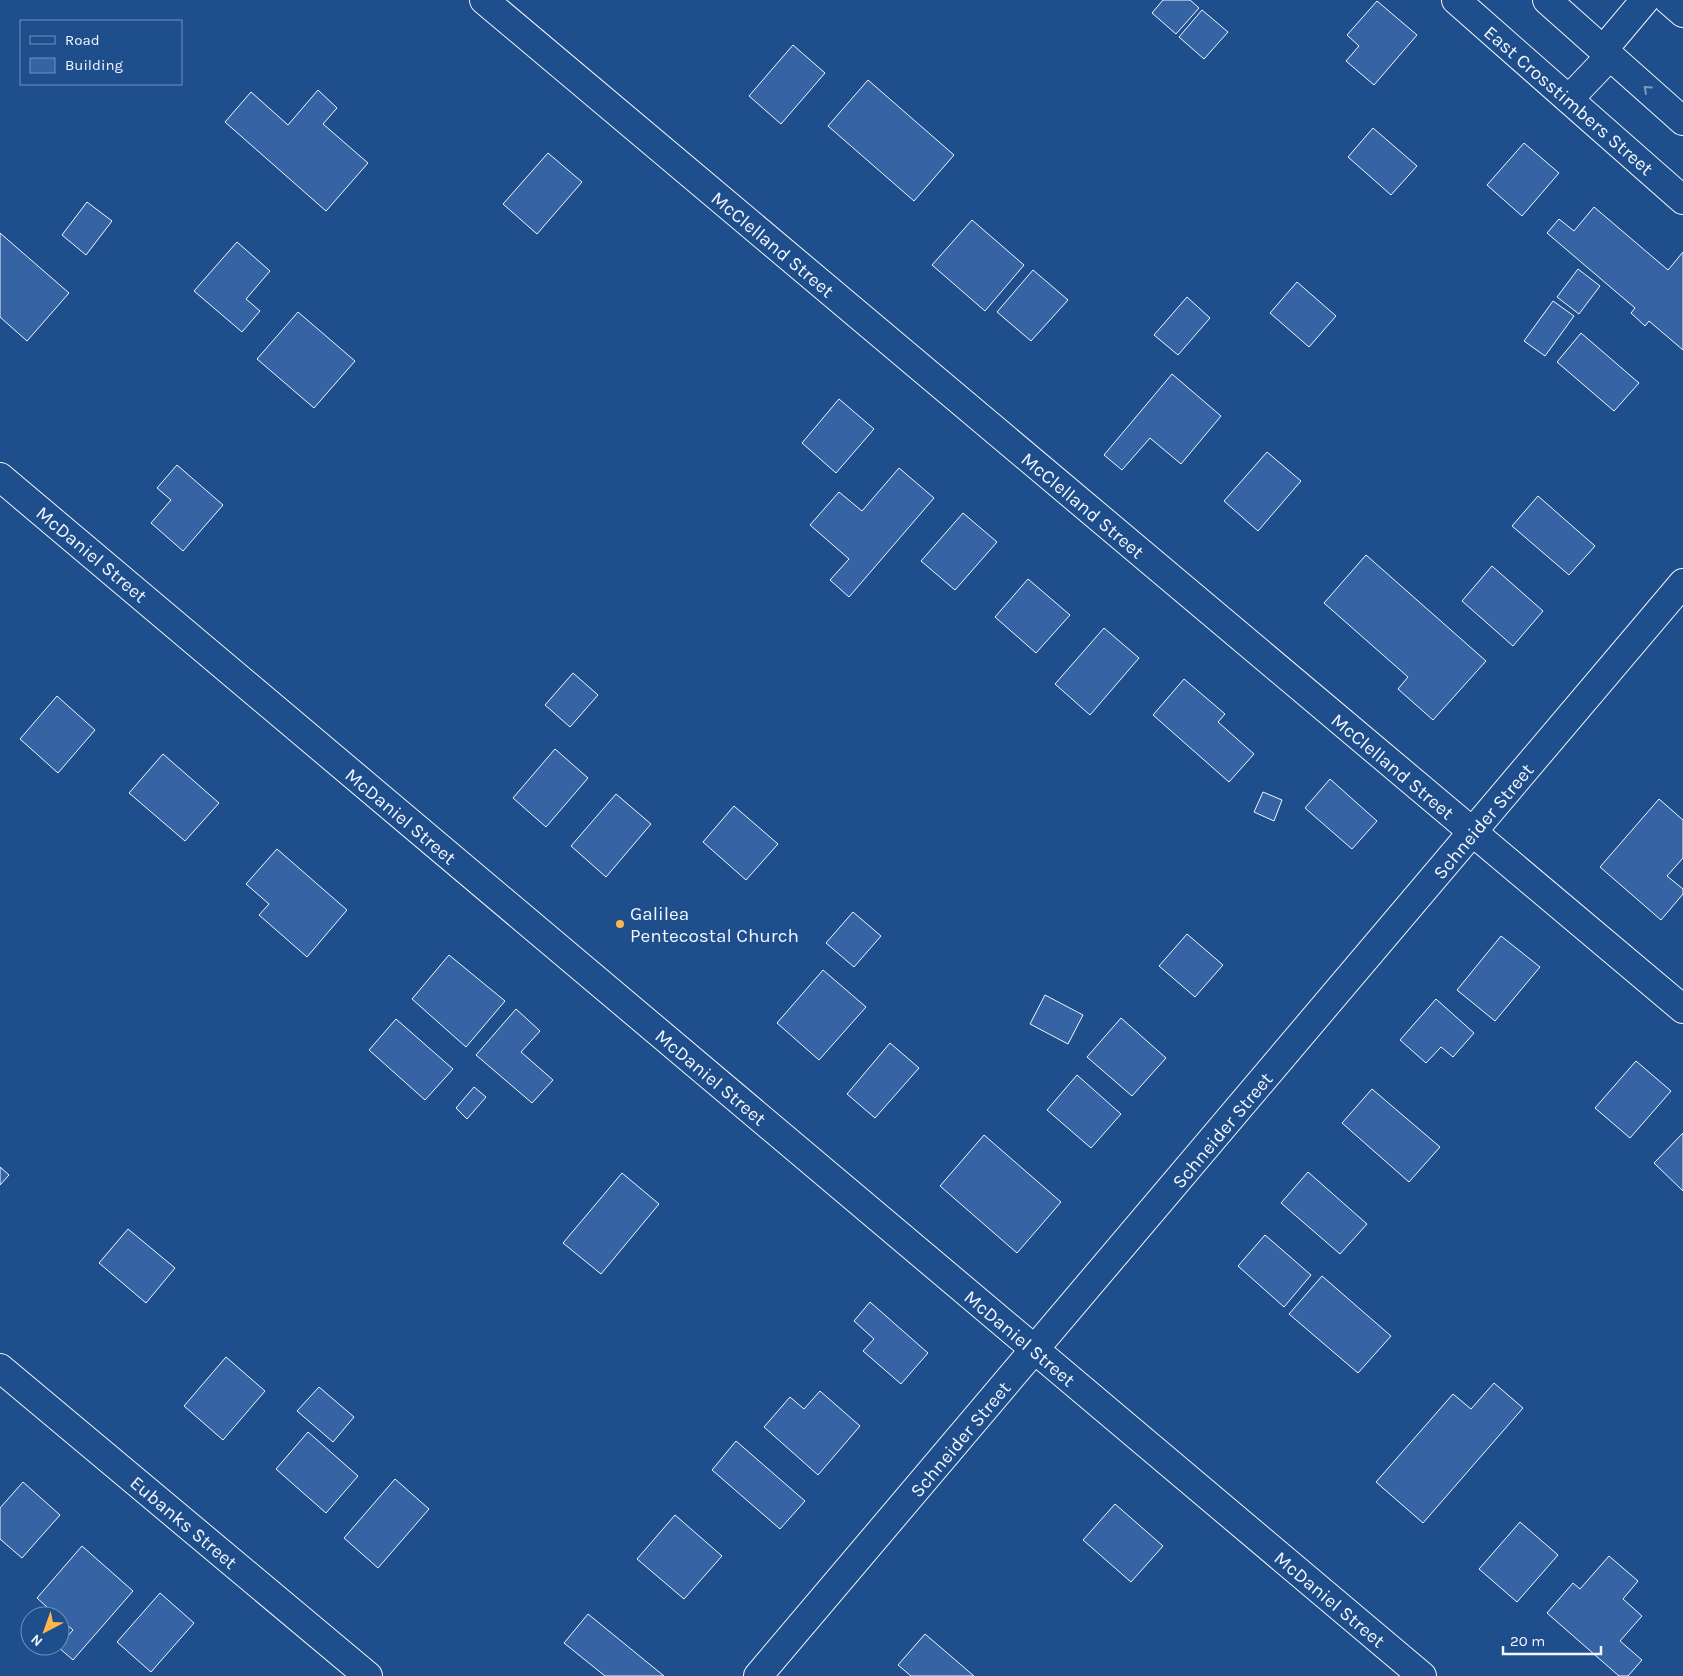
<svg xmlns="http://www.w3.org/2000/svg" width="1683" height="1676" viewBox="0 0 1683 1676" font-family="Karla,sans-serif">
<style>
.building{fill:#3563a3;stroke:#f2f6ff}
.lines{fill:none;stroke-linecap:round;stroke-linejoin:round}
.minor-casing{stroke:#f2f6ff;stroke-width:30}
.major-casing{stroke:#f2f6ff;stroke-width:30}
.minor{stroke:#1f4e8c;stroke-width:28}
.major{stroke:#1f4e8c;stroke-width:28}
.oneway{stroke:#7e9ac0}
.poi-dot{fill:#ffb74d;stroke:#1f4e8c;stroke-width:2}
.labels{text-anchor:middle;stroke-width:4;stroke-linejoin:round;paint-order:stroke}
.street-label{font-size:19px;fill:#f2f6ff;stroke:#1f4e8c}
.poi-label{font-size:19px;fill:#f2f6ff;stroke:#1f4e8c;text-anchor:start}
</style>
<rect width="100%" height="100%" fill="#1f4e8c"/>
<g class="building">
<polygon points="1163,0 1190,0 1199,8 1176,34 1152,13"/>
<polygon points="1377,1 1417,35 1374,85 1346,61 1359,46 1347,35"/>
<polygon points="1202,10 1228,32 1204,59 1179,37"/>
<polygon points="793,45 825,73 781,124 749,96"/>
<polygon points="868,80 954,155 914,201 828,126"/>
<polygon points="318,90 337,108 323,124 368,163 326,211 225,122 251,92 288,125"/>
<polygon points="1373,128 1417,166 1391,195 1348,157"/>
<polygon points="1524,143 1559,173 1522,216 1487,185"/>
<polygon points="548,153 582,182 537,234 503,204"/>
<polygon points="87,202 112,221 86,255 62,235"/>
<polygon points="1594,207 1668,270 1683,252 1683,350 1649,321 1645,326 1631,313 1635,308 1547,233 1559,219 1574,231"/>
<polygon points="972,220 1024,265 985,311 932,265"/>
<polygon points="0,233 69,293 27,341 0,317"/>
<polygon points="237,242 270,271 246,299 260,311 242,332 194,291"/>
<polygon points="1578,269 1600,286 1579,314 1557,297"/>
<polygon points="1033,270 1068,300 1031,341 997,312"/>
<polygon points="1297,282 1336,316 1309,347 1270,313"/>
<polygon points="1187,297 1210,318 1178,355 1154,335"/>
<polygon points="1553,301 1574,316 1545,356 1524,341"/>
<polygon points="298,312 355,361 314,408 257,359"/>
<polygon points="1581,333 1639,383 1614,411 1557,362"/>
<polygon points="1172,374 1221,416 1181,464 1150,438 1122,470 1104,455"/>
<polygon points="839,399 874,429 836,473 802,443"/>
<polygon points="1267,452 1301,481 1258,531 1224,501"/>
<polygon points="177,465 223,505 183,551 151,523 171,500 157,488"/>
<polygon points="899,468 934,498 849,597 830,580 849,559 810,525 839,492 862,511"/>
<polygon points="1538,496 1595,546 1569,575 1512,526"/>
<polygon points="963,513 997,542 955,590 921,561"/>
<polygon points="1366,555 1486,661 1433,720 1398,689 1408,677 1324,603"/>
<polygon points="1492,566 1543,611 1513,646 1462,601"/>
<polygon points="1028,579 1070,615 1036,653 995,617"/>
<polygon points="1104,628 1139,658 1090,715 1055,684"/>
<polygon points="573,673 598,695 570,727 545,705"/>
<polygon points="1184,679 1225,714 1218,722 1254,754 1229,782 1153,715"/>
<polygon points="57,696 95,730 58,773 20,739"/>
<polygon points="555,749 588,778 546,827 513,798"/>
<polygon points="163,754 219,803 185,841 129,793"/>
<polygon points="1330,779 1377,821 1352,849 1305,808"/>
<polygon points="1263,792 1282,800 1274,821 1254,812"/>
<polygon points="616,794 651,824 606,877 571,846"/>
<polygon points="1659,799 1683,820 1683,858 1667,876 1683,889 1683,894 1661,920 1600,867"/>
<polygon points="734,806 778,844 746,880 703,842"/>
<polygon points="277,849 347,910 307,957 259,915 269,904 246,884"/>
<polygon points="853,912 881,936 854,967 826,943"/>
<polygon points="1187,934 1223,965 1195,997 1159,966"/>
<polygon points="1501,936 1540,967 1495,1021 1457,990"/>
<polygon points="449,955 505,1001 466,1047 412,999"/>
<polygon points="823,970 866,1007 819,1060 777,1023"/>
<polygon points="1045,995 1083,1015 1068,1044 1030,1024"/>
<polygon points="1436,999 1474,1033 1453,1057 1441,1047 1426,1063 1400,1040"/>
<polygon points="516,1009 540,1031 521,1052 553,1080 532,1103 476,1055"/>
<polygon points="1121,1018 1166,1058 1132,1096 1087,1057"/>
<polygon points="396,1019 453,1069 425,1100 369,1050"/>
<polygon points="890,1043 919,1068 875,1118 847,1094"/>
<polygon points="1636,1061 1671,1091 1630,1138 1595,1108"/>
<polygon points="1077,1075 1121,1114 1091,1148 1047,1110"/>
<polygon points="474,1087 486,1097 467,1119 456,1108"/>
<polygon points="1372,1089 1440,1147 1409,1182 1342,1123"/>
<polygon points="1683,1133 1683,1191 1654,1163"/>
<polygon points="984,1135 1061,1202 1017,1253 940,1186"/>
<polygon points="0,1167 9,1175 0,1185"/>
<polygon points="1308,1172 1367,1224 1340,1254 1281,1203"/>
<polygon points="622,1173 659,1204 601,1274 563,1243"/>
<polygon points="128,1229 175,1268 146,1303 99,1263"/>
<polygon points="1265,1235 1311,1275 1284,1307 1238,1266"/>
<polygon points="1322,1276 1391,1336 1358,1373 1289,1314"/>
<polygon points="870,1302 928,1353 901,1384 863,1351 874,1339 854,1321"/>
<polygon points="226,1357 265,1391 223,1440 184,1406"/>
<polygon points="1494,1383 1523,1408 1423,1523 1376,1482 1453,1394 1471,1409"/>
<polygon points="319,1387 354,1417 333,1442 297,1411"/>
<polygon points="820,1391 860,1426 818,1475 764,1427 790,1397 804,1409"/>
<polygon points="308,1432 358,1476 326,1513 276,1469"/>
<polygon points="736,1441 805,1501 780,1529 712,1470"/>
<polygon points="395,1479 429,1509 378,1568 344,1538"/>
<polygon points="23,1482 60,1515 22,1558 0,1539 0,1508"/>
<polygon points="1115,1504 1163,1546 1131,1582 1083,1540"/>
<polygon points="675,1515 722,1556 684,1599 637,1559"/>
<polygon points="1520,1522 1558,1555 1517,1602 1479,1569"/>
<polygon points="82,1546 133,1591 73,1660 58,1647 73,1630 60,1619 60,1616 57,1616 37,1598"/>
<polygon points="1609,1556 1638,1581 1623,1599 1642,1616 1620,1641 1642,1660 1628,1676 1619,1676 1547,1613 1573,1583 1580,1589"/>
<polygon points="160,1593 194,1623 151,1672 117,1642"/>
<polygon points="588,1614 664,1676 605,1676 564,1643"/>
<polygon points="925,1634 974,1676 911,1676 898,1665"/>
</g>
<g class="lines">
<g class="minor-casing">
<g id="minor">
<polyline points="484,0 1683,1009"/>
<polyline points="1668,0 1683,13"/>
<polyline points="1603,50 1645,0"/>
<polyline points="0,477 1422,1676"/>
<polyline points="0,1368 368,1676"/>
<polyline points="758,1676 1683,583"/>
</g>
</g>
<g class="major-casing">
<g id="major">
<polyline points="1456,0 1683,200"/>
<polyline points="1547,0 1683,121"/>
<polyline points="1569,99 1610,56"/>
</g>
</g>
<use href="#minor" class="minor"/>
<use href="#major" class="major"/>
</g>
<defs><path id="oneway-chevron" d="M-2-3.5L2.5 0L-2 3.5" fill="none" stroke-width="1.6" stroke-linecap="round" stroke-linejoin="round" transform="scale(1.25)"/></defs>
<use class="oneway" href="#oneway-chevron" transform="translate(1647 89) rotate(-138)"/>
<circle class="poi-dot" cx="620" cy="924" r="5"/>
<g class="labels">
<g class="street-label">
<text transform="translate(1569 100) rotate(41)" y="7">East Crosstimbers Street</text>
<text transform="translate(773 244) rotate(40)" y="7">McClelland Street</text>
<text transform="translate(1083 505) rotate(40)" y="7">McClelland Street</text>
<text transform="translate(92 554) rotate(40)" y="7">McDaniel Street</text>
<text transform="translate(1393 766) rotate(40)" y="7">McClelland Street</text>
<text transform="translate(401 816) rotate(40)" y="7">McDaniel Street</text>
<text transform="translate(1483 821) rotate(-50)" y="7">Schneider Street</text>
<text transform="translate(711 1077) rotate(40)" y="7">McDaniel Street</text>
<text transform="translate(1222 1130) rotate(-50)" y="7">Schneider Street</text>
<text transform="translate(1020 1338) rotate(40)" y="7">McDaniel Street</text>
<text transform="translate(960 1439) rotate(-50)" y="7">Schneider Street</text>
<text transform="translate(184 1522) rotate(40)" y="7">Eubanks Street</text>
<text transform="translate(1330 1599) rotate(40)" y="7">McDaniel Street</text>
</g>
<g class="poi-label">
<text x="630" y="920">Galilea<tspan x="630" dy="22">Pentecostal Church</tspan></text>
</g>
</g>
<rect x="20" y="20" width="162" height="65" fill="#1f4e8c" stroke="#7391ba"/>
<rect x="30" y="36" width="25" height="8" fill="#1f4e8c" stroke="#7391ba"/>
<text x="65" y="45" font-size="15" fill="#f2f6ff">Road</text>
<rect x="30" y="58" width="25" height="15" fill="#3563a3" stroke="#7391ba"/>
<text x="65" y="70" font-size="15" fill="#f2f6ff">Building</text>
<g transform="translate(45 1631) rotate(221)"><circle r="24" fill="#1f4e8c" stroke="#7391ba"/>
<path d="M0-4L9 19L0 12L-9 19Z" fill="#ffb74d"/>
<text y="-8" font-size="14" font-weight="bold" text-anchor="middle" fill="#f2f6ff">N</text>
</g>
<path d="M1503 1646v8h98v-8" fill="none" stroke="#f2f6ff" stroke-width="2.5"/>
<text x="1510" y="1646" font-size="15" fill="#f2f6ff" stroke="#1f4e8c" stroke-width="4" paint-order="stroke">20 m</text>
</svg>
